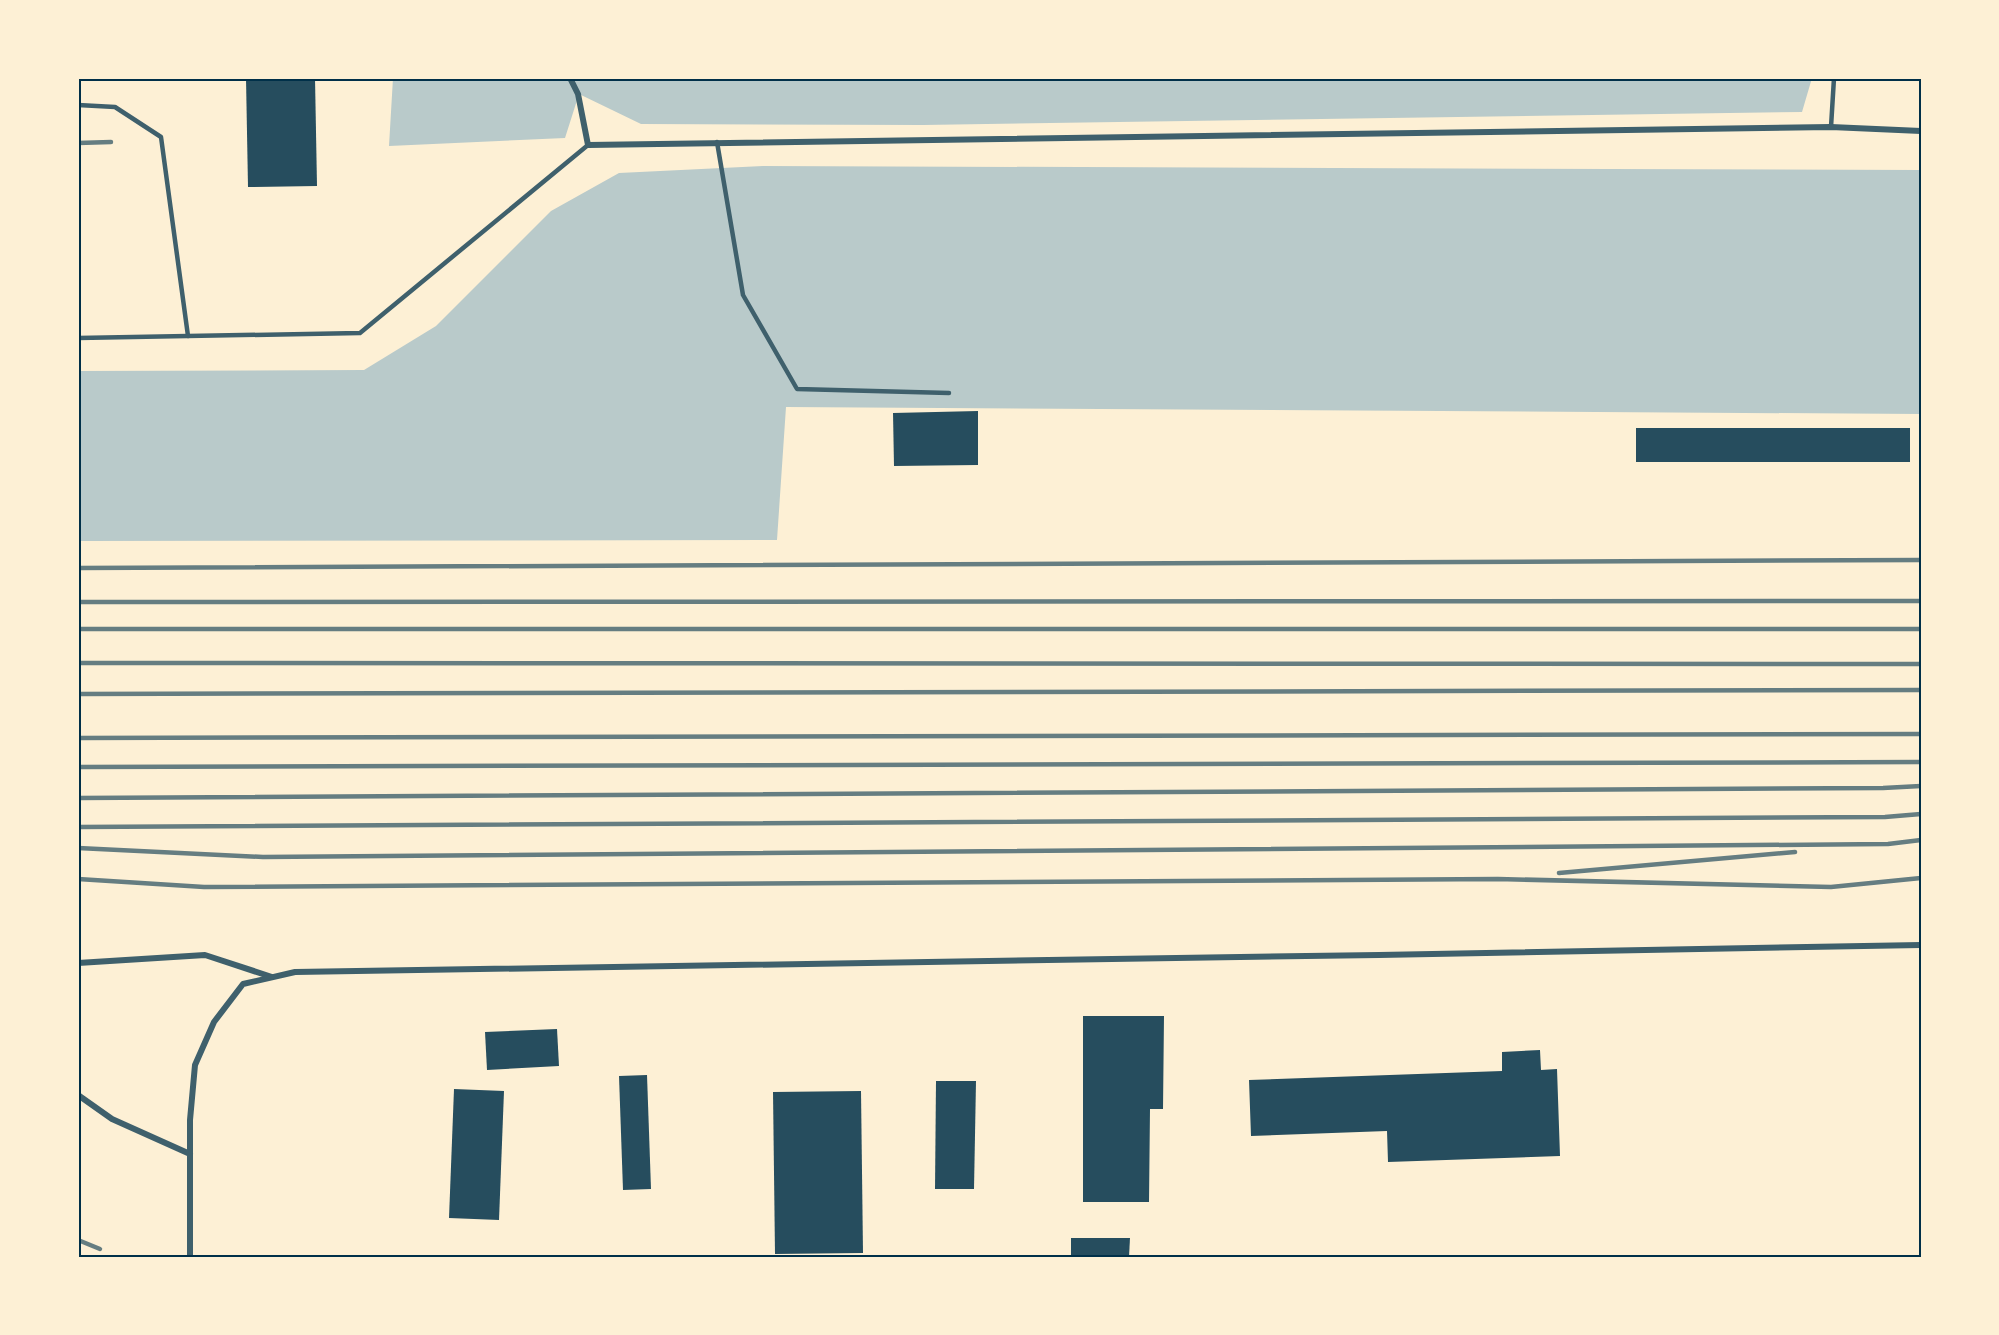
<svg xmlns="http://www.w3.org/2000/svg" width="1999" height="1335" viewBox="0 0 1999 1335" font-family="'Fira Sans',sans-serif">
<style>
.green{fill:#b9caca}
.building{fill:#264d5e}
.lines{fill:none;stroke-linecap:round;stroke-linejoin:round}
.service{stroke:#3f606c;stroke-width:4.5}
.minor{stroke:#3f606c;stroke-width:6}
.rail{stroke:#657d81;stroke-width:4.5}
.neatline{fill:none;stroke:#003049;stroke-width:2}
</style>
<rect width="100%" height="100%" fill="#fdf0d5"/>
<g class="green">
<polygon points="393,78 1812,78 1802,112 923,125 641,124 579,94 565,138 389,146"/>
<polygon points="763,166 1921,170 1921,414 786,407 777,540 78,541 78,371 364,370 436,326 551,211 619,173"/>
</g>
<g class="building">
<polygon points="246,78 315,78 317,186 248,187"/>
<polygon points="978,411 978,465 894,466 893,413"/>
<rect x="1636" y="428" width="274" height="34"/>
<polygon points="1083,1016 1164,1016 1163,1109 1150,1109 1149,1202 1083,1202"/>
<polygon points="557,1029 559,1066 487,1070 485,1032"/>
<polygon points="1540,1050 1541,1070 1557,1069 1560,1156 1388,1162 1387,1131 1251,1136 1249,1080 1502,1071 1502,1052"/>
<polygon points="647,1075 651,1189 623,1190 619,1076"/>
<polygon points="936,1081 976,1081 974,1189 935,1189"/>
<polygon points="454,1089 504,1091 499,1220 449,1218"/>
<polygon points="861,1091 863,1253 775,1254 773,1092"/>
<polygon points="1071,1238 1130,1238 1129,1257 1071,1257"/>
</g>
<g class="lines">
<g class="service">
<polyline points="78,105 115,107 161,137 188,336"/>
<polyline points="1831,127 1834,78"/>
<polyline points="717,142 743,295 797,389 949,393"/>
<polyline points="78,338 360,333 588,145"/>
</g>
<g class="minor">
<polyline points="570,78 578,94 588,145 1831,127 1921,131"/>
<polyline points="78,963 205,955 272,977"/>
<polyline points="78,1095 112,1119 190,1154"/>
<path d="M190 1257V1120L195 1065 214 1022 243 984 295 972C837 967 1379 954 1921 945"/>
</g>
<g class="rail">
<polyline points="78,143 111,142"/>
<polyline points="78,568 1921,560"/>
<polyline points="78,602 1921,601"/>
<polyline points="78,629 1921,629"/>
<polyline points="78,663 1921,664"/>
<polyline points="78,694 1921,690"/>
<polyline points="78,738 1921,734"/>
<polyline points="78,767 1921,762"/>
<polyline points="78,798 1883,788 1921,786"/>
<polyline points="78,827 1885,817 1921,814"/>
<polyline points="78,848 263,857 1888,844 1921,840"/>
<polyline points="1559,873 1795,852"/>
<polyline points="78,879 204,887 1498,879 1831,887 1921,878"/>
<polyline points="78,1240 100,1249"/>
</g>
</g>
<rect width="1999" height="1335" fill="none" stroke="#fdf0d5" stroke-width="159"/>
<rect x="80" y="80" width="1840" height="1176" class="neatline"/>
</svg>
